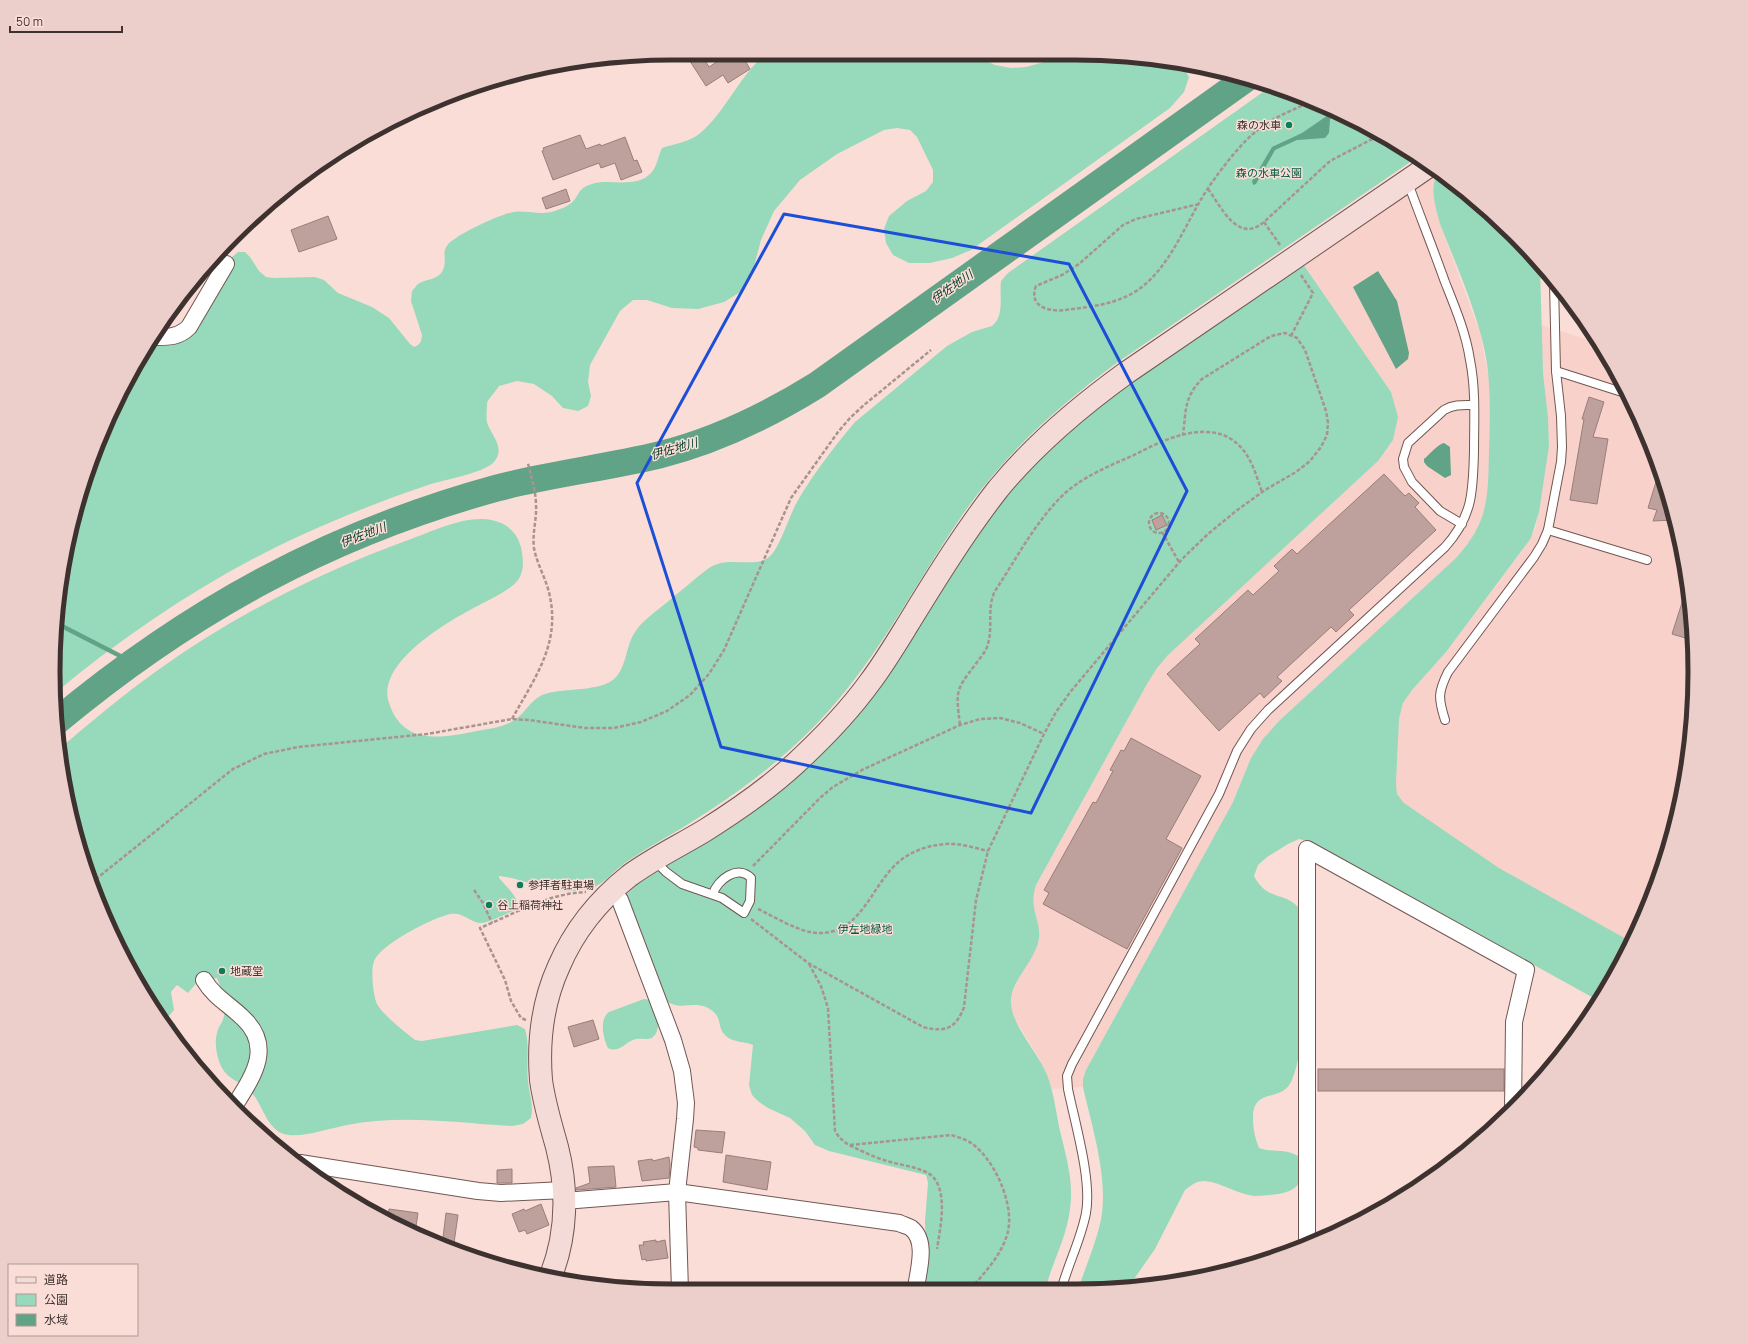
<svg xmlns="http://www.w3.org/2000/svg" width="1748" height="1344" viewBox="0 0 1748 1344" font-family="Manrope,'Noto Sans JP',sans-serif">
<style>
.built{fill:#f8d1ca}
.green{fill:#97d9bb}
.water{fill:#61a386}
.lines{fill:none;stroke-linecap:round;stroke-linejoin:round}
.stream{stroke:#61a386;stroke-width:4.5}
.river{stroke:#61a386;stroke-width:27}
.building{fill:#bea19c;stroke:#997e79}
.lane-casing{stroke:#715752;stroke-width:10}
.street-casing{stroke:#715752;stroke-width:18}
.secondary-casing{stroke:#715752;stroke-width:24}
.path{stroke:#a9938f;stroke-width:2.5;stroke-dasharray:4 2;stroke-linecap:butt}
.lane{stroke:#fff;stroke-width:8}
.street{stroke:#fff;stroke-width:16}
.secondary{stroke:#f4dbd7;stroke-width:22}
.marked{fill:none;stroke:#1d4ed8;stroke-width:3;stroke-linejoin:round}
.poi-dot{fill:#0c7d5a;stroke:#fbddd7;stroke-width:1.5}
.labels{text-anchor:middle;stroke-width:3;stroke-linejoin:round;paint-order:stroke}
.poi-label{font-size:11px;fill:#3d322f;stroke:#fbddd7;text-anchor:start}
.park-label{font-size:11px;fill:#015c41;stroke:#fbddd7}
.water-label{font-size:12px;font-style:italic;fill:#003c29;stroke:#fbddd7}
.rim{fill:none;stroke:#3d322f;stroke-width:5}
</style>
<rect width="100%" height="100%" fill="#fbddd7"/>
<g class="built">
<polygon points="1438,172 1439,172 1435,178 1434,188 1436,208 1440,224 1480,333 1489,380 1490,405 1489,483 1487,499 1483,515 1476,531 1467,546 1456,558 1279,721 1251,758 1233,802 1086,1070 1083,1079 1083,1087 1052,1089 1040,1060 1015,1019 1011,1008 1011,998 1038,924 1033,908 1033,895 1036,885 1147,684 1157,668 1391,392 1303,264"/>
<polygon points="1541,325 1599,343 1648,435 1683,551 1695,672 1683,793 1648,909 1630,941 1499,868 1404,803 1397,794 1396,783 1399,719 1403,703 1412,690 1446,652 1523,549 1531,538 1536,526 1549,446 1548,417 1543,373"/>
</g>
<g class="green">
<path d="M1116 54 1182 65 1189 77 1184 92 1170 108 971 250 952 258 930 263H909L893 255 886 243 884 229 889 216 907 201 926 191 933 182V170L917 137 910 130 897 128 884 130 837 154 800 180 774 211 761 240 752 274 742 291 724 302 698 309 672 308 647 300H633L620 311 590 365 588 382 591 396 588 406 578 411 563 408 552 396 534 384 517 381 499 386C496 391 489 398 487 403 487 408 486 417 487 422 491 436 507 448 493 463 483 473 443 480 428 485 386 499 346 515 306 533 215 574 131 630 54 694V631L74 512 100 435 136 363 149 343H167L232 263V257L238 252H245L250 257 259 271 266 277 275 278 315 277 324 280 338 293 372 307 389 318 410 344 414 347C421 344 421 342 422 335L411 301 412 291C414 289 416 286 418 284 425 279 437 280 442 272 450 258 436 250 456 238 468 230 501 214 514 212 526 210 539 215 551 212 559 210 570 206 575 199 580 192 580 188 589 185 608 177 635 190 651 173 657 167 658 156 662 148 674 144 689 142 699 134 723 115 739 78 762 57L973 55 995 65 1011 68 1026 67 1069 55Z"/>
<path d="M1270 87 1350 117 1416 158 1118 362C1058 406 1003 455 961 517 919 578 885 645 837 701 786 762 722 805 653 845 642 852 631 858 621 866 612 873 602 886 590 888 583 890 568 892 561 891 540 889 520 878 499 876V878C505 886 525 901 513 911 505 914 487 924 479 923 468 921 464 912 450 914 432 918 384 943 375 959 370 967 373 996 377 1004 383 1015 405 1032 415 1040L422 1041 517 1025 525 1029C530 1045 526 1064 528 1081 529 1094 534 1105 531 1118L523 1124 512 1126C458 1123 401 1114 347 1125 330 1128 300 1139 284 1134 267 1129 263 1106 252 1093 244 1083 228 1080 222 1068 217 1059 214 1043 217 1033 218 1027 223 1022 224 1016 226 1003 222 990 217 978L198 981 188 993 177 985 171 992 174 1010 168 1017 176 1025 172 1031 157 1016 117 946 86 871 65 793 59 749C91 722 123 695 158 670 235 615 322 571 411 539 439 529 477 509 505 525 514 531 518 537 521 547 523 557 525 571 518 580 510 591 482 603 470 610 442 625 376 665 389 703 403 746 442 738 477 731 488 729 501 728 511 722 524 716 529 701 542 695 562 687 602 693 616 677 627 665 626 645 635 632 642 621 655 612 665 604 680 592 694 579 709 568 728 555 754 569 769 557 779 550 790 514 797 502 813 474 834 447 855 422L947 346 972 332 992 326C1005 316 999 296 1001 281L1008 273Z"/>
<path d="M1439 172 1453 181 1514 234 1540 266 1543 373 1548 417 1549 446 1539 512 1531 538 1446 652 1412 690 1403 703 1399 719 1396 783 1397 794 1404 803 1499 868 1630 941 1599 1001 1311 842 1299 839 1288 844 1267 857 1258 865 1254 876C1267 901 1284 892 1298 907 1300 910 1301 916 1302 919 1301 948 1301 976 1300 1005 1300 1031 1302 1056 1292 1080 1282 1104 1253 1086 1253 1118 1253 1129 1255 1138 1259 1148 1274 1153 1284 1148 1298 1156 1305 1178 1302 1190 1278 1194 1271 1195 1262 1196 1254 1196 1237 1194 1221 1182 1204 1181 1196 1181 1190 1186 1185 1190L1155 1249 1129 1286 1079 1287C1087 1263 1098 1238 1102 1214 1107 1173 1092 1127 1083 1087V1079L1086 1070 1233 802 1251 758 1263 739 1279 721 1456 558C1489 522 1488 497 1489 451 1490 419 1491 388 1486 357 1477 311 1457 267 1440 224 1436 208 1428 186 1439 172Z"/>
<path d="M1303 264 1391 392 1398 417 1393 440 1378 461 1168 655 1157 668 1147 684 1036 885C1028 909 1041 919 1039 938 1036 960 1013 978 1011 999 1009 1023 1038 1052 1047 1075 1054 1093 1056 1112 1060 1131 1066 1156 1074 1182 1070 1209 1067 1236 1053 1261 1046 1287L922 1288 926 1250 925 1221 928 1183 926 1175 829 1151 815 1145 805 1131 790 1118 768 1108 759 1102 752 1095 749 1085 753 1045C745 1041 733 1043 726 1036 715 1026 725 1016 706 1007 691 1001 679 1012 664 999L628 906 627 894 637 884 709 840 920 624 981 529 1006 495 1034 463 1097 406Z"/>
<path d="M644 999 651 1000C654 1009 661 1021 657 1030 657 1033 654 1036 652 1038 647 1040 641 1038 636 1039 626 1041 619 1054 608 1048 603 1038 599 1019 609 1012Z"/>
</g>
<g class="water">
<polygon points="1334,111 1342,114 1330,119 1329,133 1325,138 1297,140 1275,150 1256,184 1253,185 1252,181 1272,147 1302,133"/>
<polygon points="1378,271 1397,301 1409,353 1408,359 1396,369 1353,287"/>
<path d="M1444 443 1450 447V450L1451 475 1445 478 1427 466 1424 462V459C1430 454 1438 444 1444 443Z"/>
</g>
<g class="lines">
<polyline class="stream" points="56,623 132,662"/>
<path class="river" d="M56 722C189 611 329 534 497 488 550 474 605 468 659 455 716 441 767 416 817 385L1247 78"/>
</g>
<g class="building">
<polygon points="703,57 709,67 724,57 743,57 750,69 728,83 723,75 706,86 688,58"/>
<polygon points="580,135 586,149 600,144 601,146 625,137 634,161 637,160 642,172 621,180 615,163 601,168 599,163 553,180 542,151 544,150 543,148"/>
<polygon points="566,189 570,201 546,209 542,198"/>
<polygon points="328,216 337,239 299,252 291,230"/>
<polygon points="1589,397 1604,402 1593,437 1608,439 1597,504 1570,500 1584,419 1582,419"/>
<polygon points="1659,472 1674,520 1653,521 1657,510 1648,508"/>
<polygon points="1384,474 1405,496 1409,493 1419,503 1415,507 1436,530 1349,610 1354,615 1336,632 1331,627 1277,677 1282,681 1264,698 1260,693 1219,731 1167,674 1200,644 1195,639 1248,590 1253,595 1279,571 1274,566 1292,549 1297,554"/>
<polygon points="1162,515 1167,525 1156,530 1152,520"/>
<polygon points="1687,587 1692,640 1672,634"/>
<polygon points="1131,738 1201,776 1166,839 1182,848 1127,949 1043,904 1049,893 1044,890 1093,802 1096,803 1113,771 1110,770 1121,750 1124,751"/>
<polygon points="593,1020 599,1039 574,1047 568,1027"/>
<rect x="1318" y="1069" width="186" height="22"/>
<polygon points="696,1130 725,1132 722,1153 698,1150 698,1148 694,1147"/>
<polygon points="726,1155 771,1162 767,1190 723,1182"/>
<polygon points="669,1157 670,1165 669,1178 642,1181 638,1161 652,1159 653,1161"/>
<polygon points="614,1166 616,1187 576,1190 576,1188 590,1183 588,1167"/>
<polygon points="512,1169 512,1183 497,1183 497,1170"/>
<polygon points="541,1204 549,1225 527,1234 525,1230 519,1232 512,1214 524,1209 525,1211"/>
<polygon points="389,1209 418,1213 415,1233 388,1219"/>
<polygon points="446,1213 458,1215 453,1250 442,1246"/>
<polygon points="656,1240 656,1242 665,1240 668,1258 646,1261 646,1259 642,1260 639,1245 644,1245 643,1242"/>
</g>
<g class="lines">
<g class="lane-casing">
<g id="lane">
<polyline points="1556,371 1625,393"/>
<path d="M1462 524 1440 511 1412 482 1404 467 1403 459 1408 443 1444 410C1454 404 1463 405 1474 405"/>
<polyline points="1548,530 1647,560"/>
<path d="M1445 720C1438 698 1438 692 1448 672L1534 557 1542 544 1548 530 1561 462 1562 447 1561 416 1556 371 1554 283"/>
<path d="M655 861 666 872 682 884 722 898 744 913 750 901 751 878C738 864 717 880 713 894"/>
<path d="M1062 1287C1069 1262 1081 1239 1086 1213 1092 1180 1075 1123 1068 1089L1067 1076 1072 1064 1219 794 1237 751 1251 729 1268 710 1445 547C1473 516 1473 491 1474 451 1474 421 1476 390 1470 360 1466 333 1455 307 1445 282 1434 251 1422 221 1411 191L1406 183"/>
</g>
</g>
<g class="street-casing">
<g id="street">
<path d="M153 337C167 337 178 338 189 327L226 264"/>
<polyline points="612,891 620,900 673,1040 682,1071 686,1103 685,1119 677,1192 680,1291"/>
<path d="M204 980C214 997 230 1005 243 1018 275 1048 251 1079 233 1108"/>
<polyline points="300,1163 478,1191 501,1193 564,1190"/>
<path d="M564 1201 677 1192 899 1223C903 1225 908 1226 911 1228 928 1241 918 1271 916 1288"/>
<polyline points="1307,1245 1307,849 1526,970 1514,1022 1513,1110"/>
</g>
</g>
<g class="secondary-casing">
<path id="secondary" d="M550 1278C567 1236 568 1190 557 1147 551 1125 544 1103 541 1080 538 1042 543 1001 559 966 574 931 599 900 629 876 652 859 679 846 704 831 736 811 768 789 796 763 823 738 849 711 870 682 885 662 898 640 911 619 938 575 966 530 998 489 1035 444 1079 407 1126 373L1429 166"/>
</g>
<g class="path">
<path d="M1208 189C1222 208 1238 244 1264 222L1330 161 1380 135"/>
<path d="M1199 204 1136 219 1123 225 1079 264 1062 275 1036 286C1028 307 1049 312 1065 310 1088 307 1112 305 1133 293 1172 270 1187 216 1213 181 1225 164 1243 141 1259 129 1274 117 1293 110 1310 102"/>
<polyline points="1264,222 1280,245"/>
<polyline points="1291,336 1313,293 1301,275"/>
<circle cx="1159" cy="523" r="10"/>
<polyline points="1162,532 1179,562"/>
<path d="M512 719C534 679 560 645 550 597 547 580 537 565 534 548 532 533 537 519 536 505 536 491 531 477 528 463"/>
<path d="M960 725C956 691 955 691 975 665 979 659 985 653 987 647 994 628 986 609 995 591 1015 561 1033 526 1059 499 1079 478 1107 467 1134 455 1148 448 1163 440 1178 436 1194 431 1216 429 1231 439 1250 451 1255 472 1262 492"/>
<polyline points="753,866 820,798 833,787 862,770 960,725 980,719 1000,718 1020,723 1044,734"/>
<polyline points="91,883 233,769 264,754 298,747 427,734 512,719 529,720 585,728 614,728 641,722 667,711 690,695 709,674 724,650 791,498 838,432 850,418 864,405 931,350"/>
<polyline points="474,890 483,903 492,923"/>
<path d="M758 909C775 917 802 934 820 933 863 933 872 882 901 860 914 850 930 845 946 844 960 843 975 848 988 851"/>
<path d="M751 919 808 963 923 1027C946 1033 956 1028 964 1007L976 900 988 851 1044 734 1056 712 1071 691 1182 559 1208 534 1236 511 1265 490 1296 472 1310 461 1321 447 1327 435 1328 423 1326 411 1305 350 1297 338 1285 333 1271 336 1202 379C1184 397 1186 411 1183 435"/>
<path d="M809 964 821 986 828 1008 835 1131C842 1143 851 1146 864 1152 870 1155 877 1158 884 1160 898 1165 915 1166 928 1173 950 1186 940 1229 937 1249"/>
<path d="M526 1020 521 1018 511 1001 505 980 480 928C514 914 549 893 586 892"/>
<path d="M850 1145 951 1135C958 1137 965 1139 971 1143 995 1159 1016 1207 1007 1235 1001 1255 985 1273 971 1288"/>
</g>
<use href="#lane" class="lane"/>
<use href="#street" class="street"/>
<use href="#secondary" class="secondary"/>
</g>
<path class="marked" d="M784 214 1069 264 1187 491 1031 813 721 747 637 483Z"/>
<g class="poi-dot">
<circle cx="1289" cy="125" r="4"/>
<circle cx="520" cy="885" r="4"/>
<circle cx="489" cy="905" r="4"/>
<circle cx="222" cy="971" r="4"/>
</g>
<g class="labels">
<g class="poi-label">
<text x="1281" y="129" text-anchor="end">森の水車</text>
<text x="528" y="889">参拝者駐車場</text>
<text x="497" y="909">谷上稲荷神社</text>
<text x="230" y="975">地蔵堂</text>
</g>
<g class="park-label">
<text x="1269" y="177">森の水車公園</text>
<text x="865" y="933">伊左地緑地</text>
</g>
<g class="water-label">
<text transform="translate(952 287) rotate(-35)" y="4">伊佐地川</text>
<text transform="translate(674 449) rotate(-16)" y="4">伊佐地川</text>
<text transform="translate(363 535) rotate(-21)" y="4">伊佐地川</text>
</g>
</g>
<path d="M0 0H1748V1344H0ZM672 60H1076A612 612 0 0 1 1688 672V672A612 612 0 0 1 1076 1284H672A612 612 0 0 1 60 672V672A612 612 0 0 1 672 60Z" fill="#eccfca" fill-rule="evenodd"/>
<path class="rim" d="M672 60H1076A612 612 0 0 1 1688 672V672A612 612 0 0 1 1076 1284H672A612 612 0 0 1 60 672V672A612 612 0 0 1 672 60Z"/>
<rect x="8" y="1264" width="130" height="72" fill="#fbddd7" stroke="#af9994"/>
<rect x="16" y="1277" width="20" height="6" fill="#f4dbd7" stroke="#af9994"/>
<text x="44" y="1284" font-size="12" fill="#3d322f">道路</text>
<rect x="16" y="1294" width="20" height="12" fill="#97d9bb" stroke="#af9994"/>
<text x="44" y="1304" font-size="12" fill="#3d322f">公園</text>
<rect x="16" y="1314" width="20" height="12" fill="#61a386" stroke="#af9994"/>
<text x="44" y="1324" font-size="12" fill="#3d322f">水域</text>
<path d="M10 26v6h112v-6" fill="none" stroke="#3d322f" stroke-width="2"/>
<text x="16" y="26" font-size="12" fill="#3d322f" stroke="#fbddd7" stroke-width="3" paint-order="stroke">50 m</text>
</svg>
